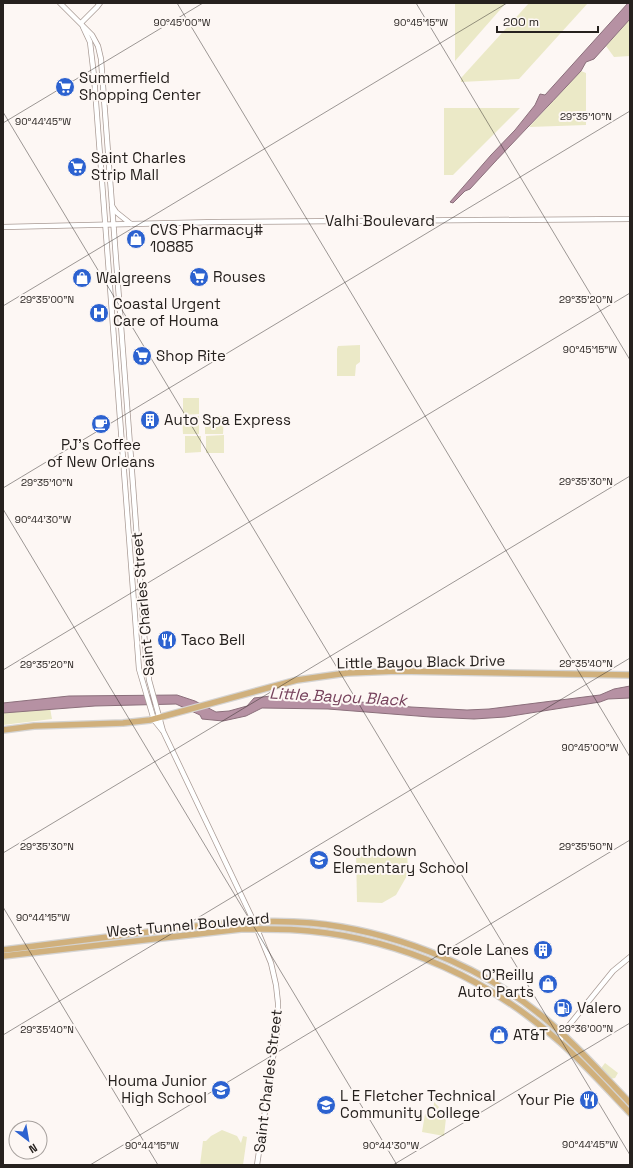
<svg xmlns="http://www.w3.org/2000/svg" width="633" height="1168" viewBox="0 0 633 1168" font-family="'Space Grotesk',sans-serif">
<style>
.green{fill:#ebe9c7}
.water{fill:#b691a3;stroke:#8b6f7b}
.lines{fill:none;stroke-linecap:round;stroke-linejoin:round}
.minor-casing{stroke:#a99b95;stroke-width:6}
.major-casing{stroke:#d4d3d2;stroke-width:8}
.minor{stroke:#fff;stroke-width:4.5}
.major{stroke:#d0b07c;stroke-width:5.5}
.ticks{fill:none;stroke:#26211e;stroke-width:1;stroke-opacity:0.45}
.labels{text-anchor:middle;stroke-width:4;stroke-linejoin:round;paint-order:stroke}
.poi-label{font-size:15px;fill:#26211e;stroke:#fdf7f4;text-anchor:start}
.street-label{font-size:15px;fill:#26211e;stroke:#fdf7f4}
.water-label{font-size:16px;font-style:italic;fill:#76425c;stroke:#fdf7f4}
.ticks-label{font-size:10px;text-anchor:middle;fill:#26211e;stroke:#fdf7f4;stroke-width:4;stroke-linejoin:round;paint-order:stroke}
</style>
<rect width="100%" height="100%" fill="#fdf7f4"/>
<g class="green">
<polygon points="455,3 506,3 455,61"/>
<polygon points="529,3 588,3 519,79 461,82 461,78"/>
<polygon points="630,19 630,56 614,57 606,46"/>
<polygon points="581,71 586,73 586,125 529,127"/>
<polygon points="444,108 520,108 453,175 444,175"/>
<polygon points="360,345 360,362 356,365 355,376 337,376 337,349 338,346"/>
<polygon points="183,398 199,398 199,414 183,415"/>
<polygon points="182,416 199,416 199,434 183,434"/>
<polygon points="205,416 224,416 223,434 205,434"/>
<polygon points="224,435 224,453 206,453 206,436"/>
<polygon points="185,436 201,436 201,452 185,453"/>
<polygon points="50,708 52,719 3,725 3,712"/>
<polygon points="359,849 407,849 408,874 396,895 382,903 357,902 356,852"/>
<polygon points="605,1063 618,1073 615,1078 610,1079 602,1071 602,1067"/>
<polygon points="434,1102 439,1107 437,1110 446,1118 444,1136 422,1132 425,1114 433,1114"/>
<polygon points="222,1130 237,1136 241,1143 243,1136 247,1137 243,1165 200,1165 203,1141 206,1141 211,1136"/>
</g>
<g class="water">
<path d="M628 3H630V19L594 59 586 62 581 71C544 111 506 149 470 189L465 191 453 203 450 202 491 155 515 130 535 105 540 94 545 95Z"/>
<polygon points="630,686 630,698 608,699 600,702 505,717 474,719 430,717 328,709 262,708 246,716 223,721 202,719 200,715 176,704 95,706 3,713 3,703 69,696 177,695 195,701 216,712 229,711 247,706 254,698 271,696 302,700 330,699 411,707 467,710 489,709 600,695 614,689"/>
</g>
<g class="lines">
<g class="minor-casing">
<g id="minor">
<polyline points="60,3 92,35 98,46 101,59 145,645 149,680 163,731 254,922 271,963 276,985 278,1003 278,1024 257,1165"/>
<polyline points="81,23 97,7 100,3"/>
<polyline points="83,27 90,42 94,76 139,669 154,720 162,730"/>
<polyline points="112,206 116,212 131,224"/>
<polyline points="3,227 217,222 630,219"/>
<polyline points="560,1042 562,1034 613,971 630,957"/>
</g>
</g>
<g class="major-casing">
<g id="major">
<polyline points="3,730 34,726 123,723 150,720 297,680 347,673 397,671 630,675"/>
<path d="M3 950 213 924C246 922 278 920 311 923 388 930 475 963 537 1012 571 1039 600 1072 630 1103"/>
<path d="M3 956 241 929C264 929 287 928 310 931 403 940 490 980 560 1042 585 1064 607 1089 630 1113"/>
</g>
</g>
<use href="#minor" class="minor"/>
<use href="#major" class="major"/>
</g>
<path class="ticks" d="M177 3 630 757M416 3 630 360M3 112 630 1155M3 123 203 3M3 306 507 3M3 488 630 111M3 509 397 1165M3 670 630 293M3 853 630 476M3 907 158 1165M3 1035 630 658M90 1165 630 840M393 1165 630 1023"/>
<defs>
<g id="supermarket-disc" transform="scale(1)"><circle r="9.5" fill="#2c62d0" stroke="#fdf7f4"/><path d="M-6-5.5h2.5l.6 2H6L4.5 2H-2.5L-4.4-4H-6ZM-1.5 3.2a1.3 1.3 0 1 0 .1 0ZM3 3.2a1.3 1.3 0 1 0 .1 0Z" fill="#fff"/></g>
<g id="shop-disc" transform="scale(1)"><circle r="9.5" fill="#2c62d0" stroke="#fdf7f4"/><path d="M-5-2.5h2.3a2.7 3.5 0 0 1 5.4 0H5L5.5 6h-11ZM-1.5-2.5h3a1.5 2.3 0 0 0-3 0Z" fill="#fff"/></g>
<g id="hospital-disc" transform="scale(1)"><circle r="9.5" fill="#2c62d0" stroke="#fdf7f4"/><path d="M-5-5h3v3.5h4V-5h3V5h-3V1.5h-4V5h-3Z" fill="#fff"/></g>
<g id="building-disc" transform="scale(1)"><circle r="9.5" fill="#2c62d0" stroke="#fdf7f4"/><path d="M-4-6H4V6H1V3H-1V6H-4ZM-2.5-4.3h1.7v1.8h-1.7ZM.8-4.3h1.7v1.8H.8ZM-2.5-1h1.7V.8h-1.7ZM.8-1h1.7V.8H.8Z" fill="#fff"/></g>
<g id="cafe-disc" transform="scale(1)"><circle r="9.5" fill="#2c62d0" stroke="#fdf7f4"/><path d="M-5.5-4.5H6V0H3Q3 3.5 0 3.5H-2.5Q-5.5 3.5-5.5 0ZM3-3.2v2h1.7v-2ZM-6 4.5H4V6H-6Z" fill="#fff"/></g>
<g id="restaurant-disc" transform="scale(1)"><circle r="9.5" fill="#2c62d0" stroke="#fdf7f4"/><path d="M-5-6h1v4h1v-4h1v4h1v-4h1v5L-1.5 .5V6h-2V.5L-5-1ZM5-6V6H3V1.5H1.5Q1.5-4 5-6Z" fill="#fff"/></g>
<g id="school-disc" transform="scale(1)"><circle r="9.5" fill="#2c62d0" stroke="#fdf7f4"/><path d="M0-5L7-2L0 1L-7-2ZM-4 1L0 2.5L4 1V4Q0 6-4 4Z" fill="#fff"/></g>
<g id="fuel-disc" transform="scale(1)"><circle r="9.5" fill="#2c62d0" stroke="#fdf7f4"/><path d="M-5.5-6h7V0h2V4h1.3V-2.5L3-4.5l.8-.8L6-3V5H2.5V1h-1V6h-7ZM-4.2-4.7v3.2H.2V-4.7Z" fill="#fff"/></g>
<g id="university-disc" transform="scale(1)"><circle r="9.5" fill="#2c62d0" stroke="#fdf7f4"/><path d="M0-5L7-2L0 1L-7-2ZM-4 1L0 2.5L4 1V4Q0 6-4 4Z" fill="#fff"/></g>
</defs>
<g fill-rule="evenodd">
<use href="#supermarket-disc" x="65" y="87"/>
<use href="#supermarket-disc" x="77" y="167"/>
<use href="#shop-disc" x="136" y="239"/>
<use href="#supermarket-disc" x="199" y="277"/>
<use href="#shop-disc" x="82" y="278"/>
<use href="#hospital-disc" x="99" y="313"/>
<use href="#supermarket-disc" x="142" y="356"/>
<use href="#building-disc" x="150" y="420"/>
<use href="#cafe-disc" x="101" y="424"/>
<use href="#restaurant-disc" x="167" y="640"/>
<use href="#school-disc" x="319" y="860"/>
<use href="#building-disc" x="543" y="950"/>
<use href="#shop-disc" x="548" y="984"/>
<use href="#fuel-disc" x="563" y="1008"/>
<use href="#shop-disc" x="499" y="1035"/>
<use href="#school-disc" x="221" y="1090"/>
<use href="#restaurant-disc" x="589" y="1100"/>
<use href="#university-disc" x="326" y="1105"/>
</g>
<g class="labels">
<g class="poi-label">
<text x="79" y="83">Summerfield<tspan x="79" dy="17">Shopping Center</tspan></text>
<text x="91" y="163">Saint Charles<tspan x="91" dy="17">Strip Mall</tspan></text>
<text x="150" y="235">CVS Pharmacy#<tspan x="150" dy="17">10885</tspan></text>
<text x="213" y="282">Rouses</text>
<text x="96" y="283">Walgreens</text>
<text x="113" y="309">Coastal Urgent<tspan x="113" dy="17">Care of Houma</tspan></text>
<text x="156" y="361">Shop Rite</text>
<text x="164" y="425">Auto Spa Express</text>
<text x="101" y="450" text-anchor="middle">PJ's Coffee<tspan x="101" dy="17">of New Orleans</tspan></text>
<text x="181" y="645">Taco Bell</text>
<text x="333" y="856">Southdown<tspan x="333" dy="17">Elementary School</tspan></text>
<text x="529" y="955" text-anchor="end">Creole Lanes</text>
<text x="534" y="980" text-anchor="end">O'Reilly<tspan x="534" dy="17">Auto Parts</tspan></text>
<text x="577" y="1013">Valero</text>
<text x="513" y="1040">AT&amp;T</text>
<text x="207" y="1086" text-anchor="end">Houma Junior<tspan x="207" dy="17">High School</tspan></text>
<text x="340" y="1101">L E Fletcher Technical<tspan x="340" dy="17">Community College</tspan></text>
<text x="575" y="1105" text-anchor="end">Your Pie</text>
</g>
<g class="street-label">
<text x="380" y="226">Valhi Boulevard</text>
<text transform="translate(143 604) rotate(-95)" y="5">Saint Charles Street</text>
<text transform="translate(421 662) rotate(-1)" y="5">Little Bayou Black Drive</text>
<text transform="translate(188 925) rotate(-5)" y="5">West Tunnel Boulevard</text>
<text transform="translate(268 1081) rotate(-83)" y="5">Saint Charles Street</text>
</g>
<g class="water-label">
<text transform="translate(338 696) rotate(3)" y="6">Little Bayou Black</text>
</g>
</g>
<g class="ticks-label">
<text x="182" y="26">90°45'00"W</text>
<text x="421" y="26">90°45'15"W</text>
<text x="586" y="120">29°35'10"N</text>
<text x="43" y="125">90°44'45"W</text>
<text x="586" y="303">29°35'20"N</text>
<text x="47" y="303">29°35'00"N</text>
<text x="590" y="353">90°45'15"W</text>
<text x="586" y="485">29°35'30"N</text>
<text x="47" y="486">29°35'10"N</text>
<text x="43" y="523">90°44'30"W</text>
<text x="586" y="667">29°35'40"N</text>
<text x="47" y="668">29°35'20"N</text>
<text x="590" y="751">90°45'00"W</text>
<text x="586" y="850">29°35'50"N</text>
<text x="47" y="850">29°35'30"N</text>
<text x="43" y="921">90°44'15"W</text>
<text x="586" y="1032">29°36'00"N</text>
<text x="47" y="1033">29°35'40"N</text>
<text x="590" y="1148">90°44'45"W</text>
<text x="152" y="1149">90°44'15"W</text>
<text x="391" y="1149">90°44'30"W</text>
</g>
<rect width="633" height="1168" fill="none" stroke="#26211e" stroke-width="8"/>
<g transform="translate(28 1140) rotate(149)"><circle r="19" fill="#fdf7f4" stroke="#a7a19e"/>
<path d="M0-3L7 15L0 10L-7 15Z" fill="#2c62d0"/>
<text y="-6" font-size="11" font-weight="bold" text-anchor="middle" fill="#26211e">N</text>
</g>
<path d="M497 26v6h101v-6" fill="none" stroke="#26211e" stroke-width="2"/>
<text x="503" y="26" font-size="12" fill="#26211e" stroke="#fdf7f4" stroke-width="3" paint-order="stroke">200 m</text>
</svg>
